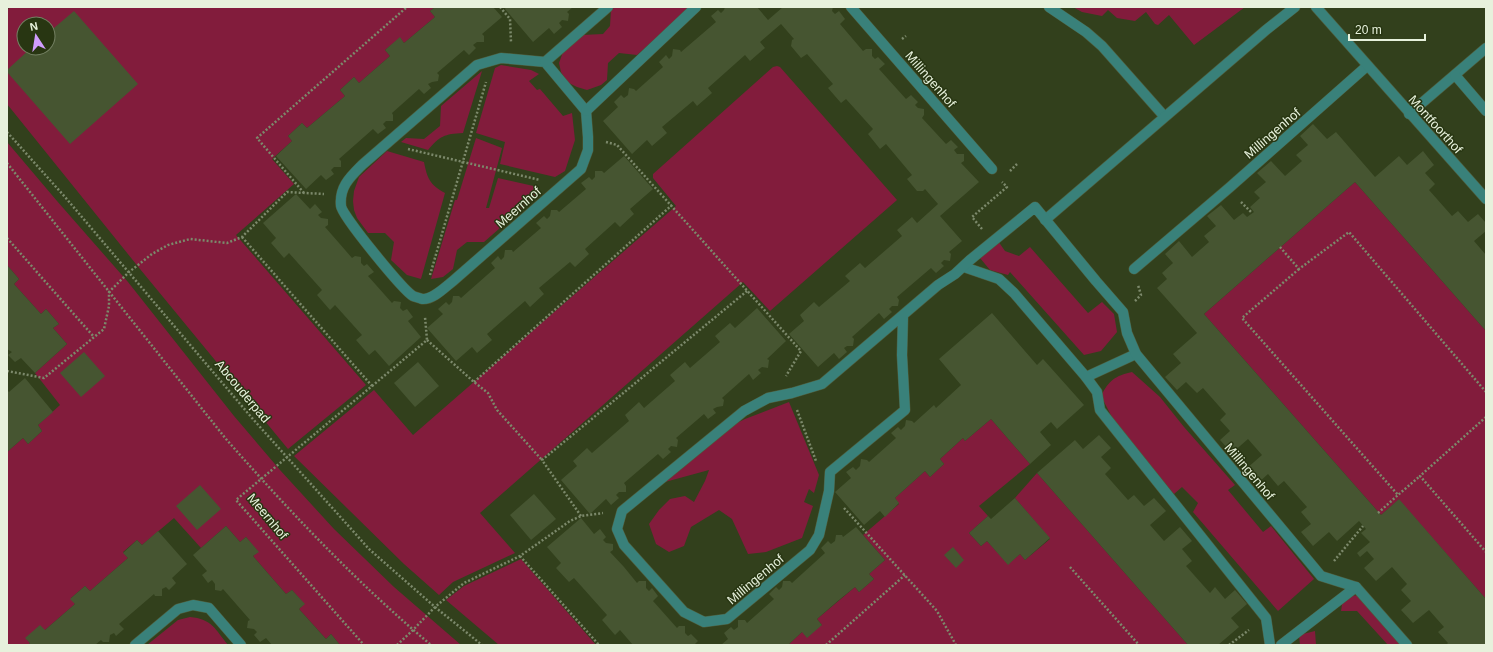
<svg xmlns="http://www.w3.org/2000/svg" width="1493" height="652" viewBox="0 0 1493 652" font-family="Arial,sans-serif">
<style>
.green{fill:#821c3c;fill-rule:evenodd}
.building{fill:#465531}
.lines{fill:none;stroke-linecap:round;stroke-linejoin:round}
.service-casing{stroke:#4f5c3b;stroke-width:11}
.pedestrian-casing{stroke:#4f5c3b;stroke-width:11}
.minor-casing{stroke:#4f5c3b;stroke-width:11}
.path{stroke:#7c896b;stroke-width:2.5;stroke-dasharray:2 2;stroke-linecap:butt}
.service{stroke:#39817a;stroke-width:10}
.pedestrian{stroke:#39817a;stroke-width:10}
.minor{stroke:#39817a;stroke-width:10}
.labels{text-anchor:middle;stroke-width:3;stroke-linejoin:round;paint-order:stroke}
.street-label{font-size:13px;fill:#e7f1dc;stroke:#283612}
</style>
<rect width="100%" height="100%" fill="#32401c"/>
<g class="green">
<path d="M10 7H435L430 11 435 17 404 43 400 38 385 50 390 56 359 83 354 77 340 90 345 96 307 128 302 123 288 136 292 141 272 159 294 184 236 235 366 385 288 449 140 269 7 104V10ZM24 24H48V48H24Z"/>
<polygon points="615,7 691,7 637,55 619,53 608,63 607,80 601,85 587,90 577,87 567,82 561,72 559,63 563,52 582,35 603,34 610,26 611,10"/>
<polygon points="1073,7 1245,7 1194,45 1169,15 1158,25 1155,24 1146,12 1135,21 1117,18 1108,10 1102,16 1082,12"/>
<polygon points="501,65 531,70 539,74 529,81 537,90 540,89 563,116 572,113 575,140 565,171 555,177 500,164 505,142 476,133 495,68"/>
<polygon points="777,66 780,67 897,200 770,311 743,282 480,513 515,553 453,582 439,595 404,564 294,456 374,390 413,435 676,206 653,178 653,174 773,67"/>
<path d="M482 71 463 133C444 134 440 136 428 150L401 142 406 138 424 139 440 126 441 106Z"/>
<polygon points="476,138 502,148 486,208 489,208 498,178 538,187 540,193 484,242 467,242 457,250 453,269 443,277 431,279 455,200 457,200"/>
<polygon points="7,142 57,201 128,282 234,416 280,470 334,529 394,587 461,645 340,645 331,634 326,639 299,609 304,604 292,590 286,594 253,556 258,552 246,537 240,542 226,526 201,548 174,518 142,545 137,540 123,552 128,558 90,591 85,586 71,598 75,604 45,630 26,638 30,643 28,645 7,645 7,452 23,438 28,444 42,431 38,425 60,405 35,373 67,344 53,328 59,324 46,309 41,314 14,284 19,279 7,265"/>
<path d="M387 151 424 162C427 178 430 185 445 193L421 279 407 275 391 260 394 242 385 233H368L357 218 354 210 353 201 354 191 359 177Z"/>
<polygon points="1355,182 1486,331 1486,599 1399,500 1381,515 1204,314"/>
<polygon points="998,241 1005,251 1019,256 1030,247 1088,313 1102,302 1114,314 1117,332 1101,351 1084,355 1010,272 1008,275 990,270 980,258"/>
<path d="M1132 372 1160 397 1184 427 1235 485 1228 490 1263 532 1271 526 1314 579 1278 611 1193 512 1198 503 1182 487 1174 494 1115 423 1101 396C1109 380 1115 376 1132 372Z"/>
<polygon points="789,402 819,475 814,493 809,489 804,502 813,506 802,538 766,552 748,554 732,519 719,510 691,527 684,546 669,552 656,544 649,524 659,510 670,499 685,496 694,502 705,481 709,470 665,482 727,428 745,419"/>
<polygon points="991,419 1030,464 979,506 988,516 969,533 981,546 987,541 1008,564 1020,554 1025,560 1050,539 1015,498 1037,473 1188,645 788,645 802,632 822,625 817,619 855,587 859,592 874,579 869,574 885,560 863,535 899,504 895,498 925,471 930,477 944,464 940,459 963,438 965,441"/>
<polygon points="521,559 596,645 499,645 446,600 464,586"/>
<polygon points="1351,595 1360,596 1402,645 1388,645 1357,611 1341,611 1343,599"/>
<path d="M190 617C212 619 215 629 228 645H147L178 620Z"/>
<polygon points="1315,631 1316,645 1300,645 1299,635"/>
</g>
<g class="building">
<polygon points="435,7 493,7 502,17 482,34 484,36 484,42 477,42 473,45 476,48 469,55 464,50 437,73 439,75 438,81 432,82 428,84 431,88 424,94 419,89 392,113 393,115 393,121 386,121 383,124 386,128 378,134 373,129 339,159 341,161 341,167 334,167 331,170 334,174 326,180 321,175 306,189 276,156 292,141 288,136 302,123 307,128 345,96 340,90 354,77 359,83 390,56 385,50 400,37 404,43 435,17 430,11"/>
<polygon points="506,7 573,7 567,12 569,14 568,21 562,20 559,23 562,27 554,34 549,28 533,42 505,9"/>
<polygon points="725,7 757,7 768,20 783,7 833,7 832,11 835,14 839,11 845,19 840,24 863,51 866,49 872,49 872,56 875,59 878,57 885,64 879,69 906,99 911,95 918,102 915,105 918,108 924,109 924,115 922,118 946,144 951,140 958,147 954,150 957,154 964,154 964,161 961,163 979,182 940,216 962,241 949,252 951,254 950,261 944,260 941,263 944,266 936,273 931,268 897,297 899,300 898,306 892,306 889,309 892,312 884,319 879,313 852,337 854,339 853,346 847,346 844,348 847,352 839,359 834,353 818,367 789,334 804,321 800,315 814,302 819,307 850,281 845,276 860,263 865,268 902,236 897,230 912,217 917,223 938,204 925,189 923,191 917,191 907,179 912,175 886,144 880,149 868,134 873,129 846,99 841,103 828,88 833,84 807,54 801,58 791,46 792,40 794,39 781,24 760,42 765,48 750,61 745,55 708,88 712,93 697,106 693,101 662,127 667,133 652,146 647,140 632,154 603,121 618,107 614,102 621,95 624,98 628,95 629,88 634,89 636,91 663,67 659,62 666,55 669,59 672,56 673,49 680,50 681,52 716,22 711,16 718,10 721,13 724,10"/>
<polygon points="74,11 138,84 70,144 7,72 7,70 31,48 48,48 48,33"/>
<polygon points="1313,124 1327,139 1336,132 1375,177 1399,156 1407,165 1423,151 1434,165 1425,173 1435,184 1429,190 1452,216 1458,211 1468,222 1478,214 1486,223 1486,231 1474,241 1486,255 1486,331 1355,182 1204,314 1381,515 1399,499 1486,599 1486,645 1446,645 1448,643 1438,632 1444,627 1429,610 1413,623 1401,610 1411,601 1401,590 1407,584 1392,567 1376,581 1364,568 1374,559 1367,551 1360,557 1357,553 1370,542 1361,533 1366,529 1359,521 1337,541 1329,532 1313,546 1301,532 1311,524 1301,512 1307,507 1284,481 1278,486 1268,474 1258,483 1246,469 1262,455 1248,439 1232,453 1220,440 1230,431 1220,420 1226,414 1203,388 1197,393 1186,382 1177,390 1165,377 1181,363 1173,354 1197,333 1157,288 1167,279 1162,273 1173,263 1165,254 1179,241 1192,257 1209,242 1204,236 1216,226 1207,216 1221,205 1234,220 1243,213 1247,217 1254,212 1250,207 1260,198 1254,192 1266,182 1257,173 1271,161 1285,176 1302,161 1296,155 1308,145 1300,136"/>
<polygon points="624,156 653,189 630,209 634,214 620,227 615,222 585,249 589,254 575,267 570,262 539,288 544,294 530,307 525,301 487,334 492,340 477,353 472,347 456,361 427,328 443,314 438,309 446,302 449,305 452,302 453,296 459,296 461,298 495,268 491,263 498,256 501,260 504,257 505,250 512,250 513,252 541,228 536,223 544,216 547,219 550,216 551,210 557,210 559,212 586,189 581,183 589,177 592,180 595,177 595,171 602,171 604,173"/>
<polygon points="296,194 310,209 315,204 322,212 318,215 321,218 328,219 328,225 325,227 339,243 352,258 355,256 361,257 361,263 364,266 367,264 374,272 368,276 392,303 394,301 401,302 400,308 403,311 407,309 413,317 408,321 421,337 389,366 375,350 369,355 356,340 362,335 335,305 330,310 317,295 322,290 289,253 284,258 271,243 276,238 263,223"/>
<polygon points="7,265 19,279 14,284 41,314 46,309 59,324 53,328 67,344 35,373 21,358 15,362 8,355 12,352 7,349"/>
<polygon points="757,308 786,341 767,359 769,360 768,368 762,367 758,370 761,373 753,380 749,374 722,398 724,400 723,406 717,407 713,409 716,413 708,419 704,414 676,438 678,440 677,447 671,446 668,449 671,452 663,459 658,454 624,483 626,486 626,492 619,492 616,495 619,498 611,505 606,499 590,514 561,480 577,466 573,461 587,448 592,453 629,421 625,415 639,402 644,408 675,381 670,375 685,362 690,368 720,342 715,336 730,323 735,328"/>
<polygon points="992,313 1037,365 1043,359 1084,405 1057,429 1051,422 1040,432 1051,445 1030,464 991,419 965,441 963,438 940,459 944,464 930,477 925,471 895,498 899,503 885,517 880,511 864,525 835,492 851,478 846,472 853,467 856,470 860,466 861,459 867,460 869,462 896,438 891,433 898,427 901,430 905,426 906,420 912,421 914,423 934,405 936,408 961,385 939,359"/>
<polygon points="84,352 105,376 81,397 60,373"/>
<polygon points="418,362 439,386 415,407 394,383"/>
<polygon points="25,378 53,412 38,425 42,431 28,444 23,438 7,452 7,390 9,392"/>
<polygon points="1099,435 1111,448 1101,457 1111,468 1105,474 1128,500 1134,495 1144,506 1154,498 1166,511 1150,525 1164,541 1180,527 1192,541 1182,549 1192,561 1186,566 1210,593 1215,587 1225,599 1235,590 1247,604 1231,618 1239,627 1218,645 1188,645 1037,473 1075,440 1083,449"/>
<polygon points="200,485 221,509 197,530 176,506"/>
<polygon points="534,494 556,519 531,540 510,515"/>
<polygon points="1015,498 1050,538 1025,560 1020,554 1008,565 987,541 981,546 969,533 988,516 991,519"/>
<polygon points="581,518 594,534 600,529 606,537 603,540 606,543 613,544 613,550 610,552 624,567 637,583 639,581 646,581 646,588 649,591 652,588 658,596 653,601 677,628 679,626 685,626 685,633 688,636 691,634 698,641 694,645 633,645 620,630 615,635 602,620 607,615 574,578 569,582 556,568 561,563 547,547"/>
<polygon points="226,526 240,542 246,537 259,552 253,556 286,594 292,590 305,604 299,609 326,639 331,634 340,645 272,645 266,638 260,642 254,635 257,632 254,629 247,628 248,621 250,620 223,589 221,591 215,590 215,584 212,580 208,583 202,575 207,571 193,555"/>
<polygon points="856,527 885,560 869,574 874,579 859,592 855,587 839,600 817,619 822,625 807,638 802,632 788,645 721,645 728,639 724,633 731,627 734,630 738,627 738,620 745,620 747,623 774,599 769,594 776,587 779,590 782,587 783,581 790,581 792,583 825,553 821,548 828,541 831,544 835,541 836,535 842,535 843,537"/>
<polygon points="158,531 187,564 172,578 176,583 169,590 166,587 162,589 162,596 155,596 154,594 119,624 124,629 116,636 114,633 110,635 109,642 103,642 101,640 95,645 28,645 30,643 25,638 40,625 45,630 75,604 70,599 85,586 90,591 128,558 123,553 137,540 142,545"/>
<polygon points="953,547 964,560 956,568 944,555"/>
</g>
<g class="lines">
<g class="service-casing">
<g id="service">
<polyline points="1409,114 1486,48"/>
<polyline points="1086,377 1136,354"/>
<polyline points="1281,645 1356,587"/>
</g>
</g>
<g class="pedestrian-casing">
<g id="pedestrian">
<polyline points="851,7 992,169"/>
<polyline points="1134,269 1229,188 1367,66"/>
</g>
</g>
<g class="minor-casing">
<g id="minor">
<polyline points="1049,7 1086,32 1102,46 1164,116"/>
<polyline points="1316,7 1486,199"/>
<path d="M501 58 545 62 586 111 588 137V150L581 169 453 281C445 287 433 300 422 299 420 298 415 297 413 296 403 290 342 216 341 206 339 187 350 177 362 165L477 65Z"/>
<polyline points="545,62 608,7"/>
<polyline points="1455,75 1486,111"/>
<polyline points="586,111 696,7"/>
<polyline points="1045,220 1266,30 1295,7"/>
<polyline points="964,267 999,279 1014,293 1086,377 1097,392 1100,410 1266,618 1270,645"/>
<polyline points="903,316 902,355 905,410 830,472 829,491 819,535 810,550 727,619 704,622 684,612 624,545 617,529 622,511 744,411 768,398 792,393 822,384 938,285 955,274 970,260 1035,207 1096,281 1123,312 1127,333 1136,354 1321,576 1356,587 1407,645"/>
<polyline points="135,645 178,609 193,605 209,608 241,645"/>
</g>
</g>
<g class="path">
<polyline points="500,7 510,19 511,42"/>
<polyline points="902,39 906,36"/>
<polyline points="7,132 65,197 252,418 369,549 435,607 482,645"/>
<polyline points="606,142 617,145 801,351 786,376"/>
<polyline points="408,149 540,180"/>
<path d="M7 163 226 439C290 512 357 583 431 645"/>
<polyline points="1010,171 1017,164"/>
<polyline points="304,193 257,138 407,7"/>
<polyline points="1241,202 1252,213"/>
<polyline points="982,229 972,217 1007,187 1002,182"/>
<polyline points="242,237 372,386 236,500 364,645"/>
<polyline points="7,238 94,337"/>
<polyline points="1280,247 1299,269 1349,232 1486,392"/>
<polyline points="1299,269 1242,318 1398,495 1420,476"/>
<polyline points="430,275 486,82"/>
<polyline points="1135,301 1141,295 1138,285"/>
<polyline points="427,340 474,382 488,393 497,410 542,460"/>
<polyline points="7,371 44,378 104,329 109,306 109,292 129,272 152,254 168,245 190,239 227,243 242,237 287,192 324,194"/>
<polyline points="474,382 672,205"/>
<polyline points="372,386 427,340 425,317"/>
<polyline points="797,410 816,461"/>
<polyline points="1486,417 1420,476 1486,552"/>
<polyline points="844,508 937,611 956,645"/>
<polyline points="1378,513 1398,495"/>
<polyline points="581,516 542,460 747,291"/>
<polyline points="520,556 599,645"/>
<polyline points="1334,561 1363,526"/>
<polyline points="1070,567 1139,645"/>
<polyline points="397,645 413,630 435,607 464,583 520,556 570,521 581,516 603,513"/>
<polyline points="826,645 905,575"/>
<polyline points="1229,645 1249,630"/>
</g>
<use href="#service" class="service"/>
<use href="#pedestrian" class="pedestrian"/>
<use href="#minor" class="minor"/>
</g>
<g class="labels">
<g class="street-label">
<text transform="translate(931 79) rotate(49)" y="5">Millingenhof</text>
<text transform="translate(1436 124) rotate(48)" y="5">Montfoorthof</text>
<text transform="translate(1272 133) rotate(-41)" y="5">Millingenhof</text>
<text transform="translate(518 207) rotate(-41)" y="5">Meernhof</text>
<text transform="translate(243 391) rotate(50)" y="5">Abcouderpad</text>
<text transform="translate(1250 471) rotate(50)" y="5">Millingenhof</text>
<text transform="translate(268 516) rotate(50)" y="5">Meernhof</text>
<text transform="translate(755 579) rotate(-40)" y="5">Millingenhof</text>
</g>
</g>
<rect width="1493" height="652" fill="none" stroke="#e7f1dc" stroke-width="16"/>
<g transform="translate(36 36) rotate(348)"><circle r="19" fill="#283612" stroke="#748163"/>
<path d="M0-3L7 15L0 10L-7 15Z" fill="#d09dfe"/>
<text y="-6" font-size="11" font-weight="bold" text-anchor="middle" fill="#e7f1dc">N</text>
</g>
<path d="M1349 34v6h76v-6" fill="none" stroke="#e7f1dc" stroke-width="2"/>
<text x="1355" y="34" font-size="12" fill="#e7f1dc" stroke="#283612" stroke-width="3" paint-order="stroke">20 m</text>
</svg>
